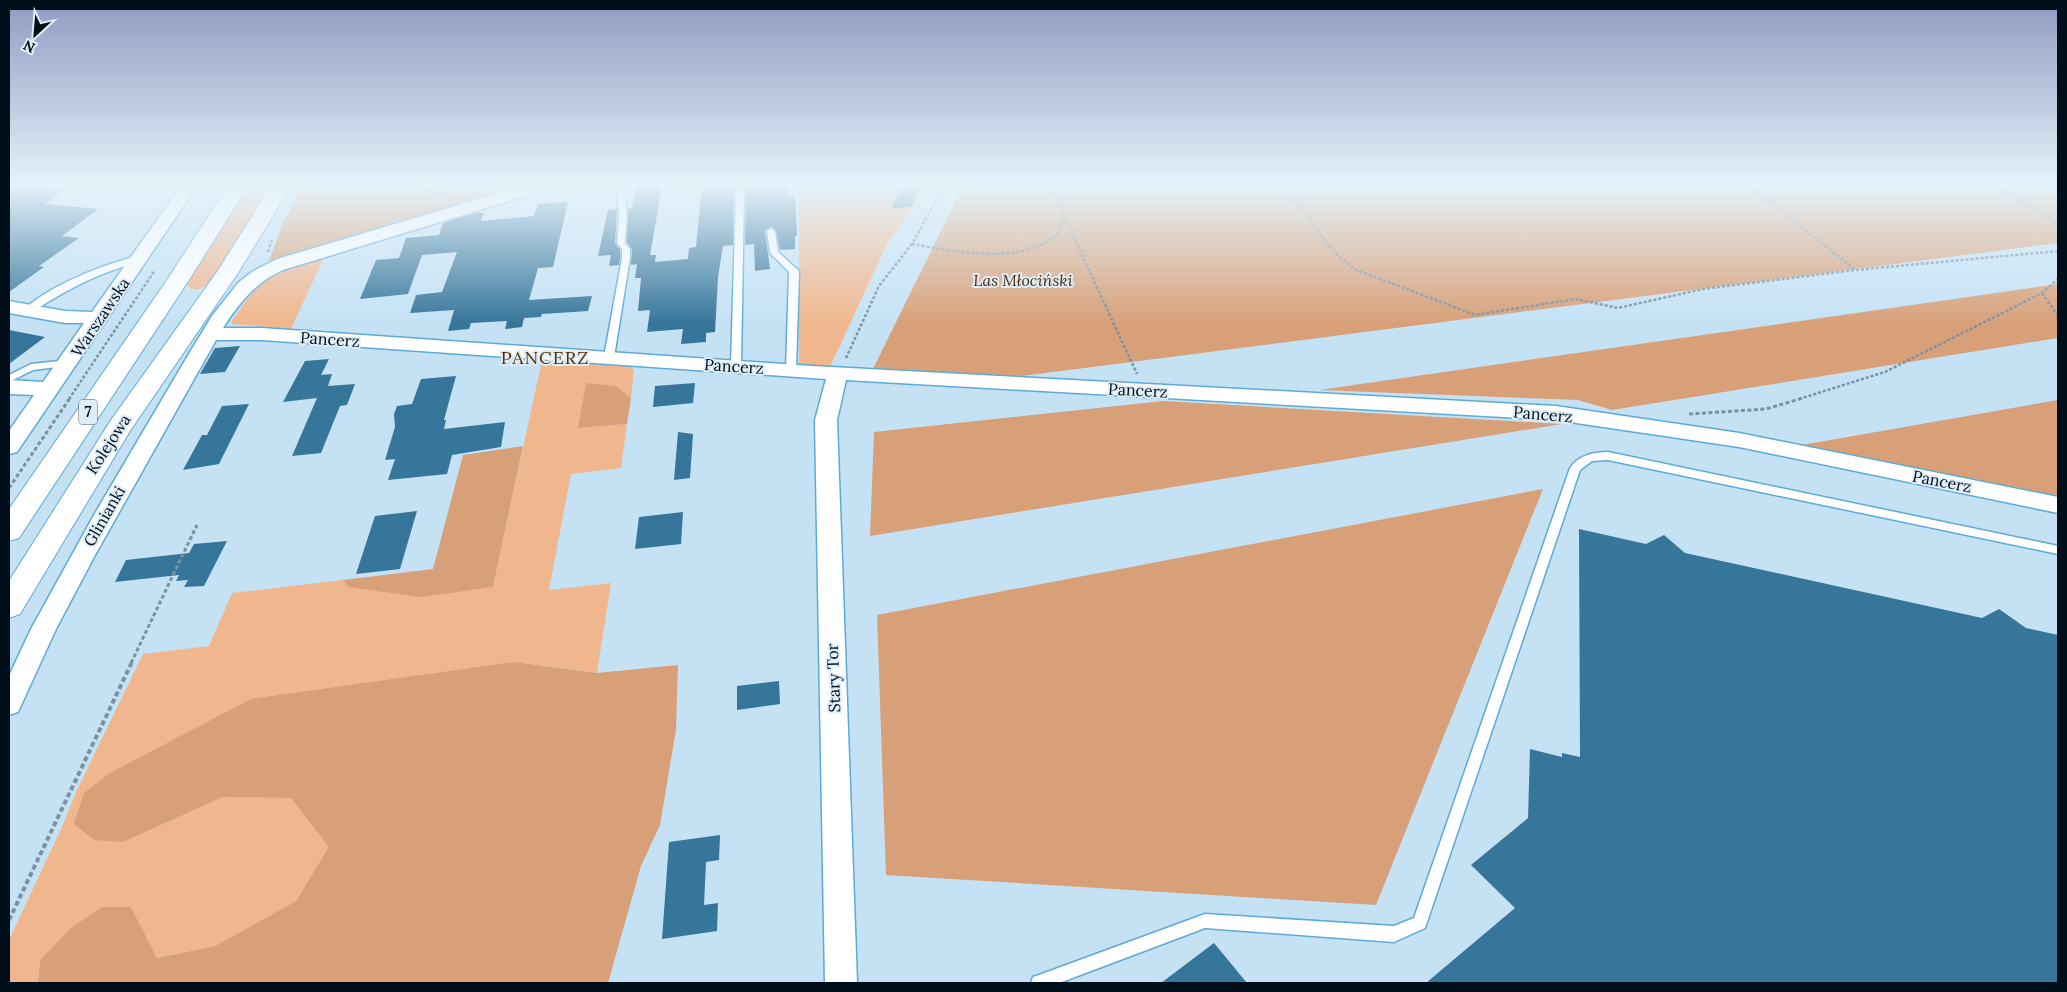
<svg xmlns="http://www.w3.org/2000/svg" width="2067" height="992" viewBox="0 0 2067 992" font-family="Lora,serif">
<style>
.green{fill:#f0b78e}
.forest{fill:#d8a078}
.building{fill:#36769a}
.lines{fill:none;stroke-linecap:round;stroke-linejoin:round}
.lane-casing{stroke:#5caad7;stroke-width:3}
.street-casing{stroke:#5caad7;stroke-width:3}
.highway-casing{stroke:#5caad7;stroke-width:2}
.path-far2{stroke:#7b92a3;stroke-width:2.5;stroke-dasharray:3 2;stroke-linecap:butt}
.path-far1{stroke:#7b92a3;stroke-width:3;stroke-dasharray:4 2.5;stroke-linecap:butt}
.path{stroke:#7b92a3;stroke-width:4;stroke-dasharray:5 3;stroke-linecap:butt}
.lane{fill:#fff;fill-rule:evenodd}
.street{fill:#fff;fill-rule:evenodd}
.highway{fill:#fff;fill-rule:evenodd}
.labels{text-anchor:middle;stroke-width:4;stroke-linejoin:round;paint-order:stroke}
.shield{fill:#deedf6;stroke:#43515c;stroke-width:1}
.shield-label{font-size:15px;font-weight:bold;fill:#000e1a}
.park-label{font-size:16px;font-style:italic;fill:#4f2a0b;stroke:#deedf6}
.street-label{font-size:16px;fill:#000e1a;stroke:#deedf6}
.neighbourhood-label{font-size:18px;letter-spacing:1px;fill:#572c05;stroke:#deedf6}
</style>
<rect width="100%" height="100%" fill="#c5e2f5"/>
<g class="green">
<path d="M248 186H272C259 208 225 273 206 285 201 289 195 291 189 288L187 284 193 273Z"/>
<polygon points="799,186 928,186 886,246 830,367 799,364"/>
<polygon points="325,255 291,329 232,324 231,322 254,289 273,271"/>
<polygon points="542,360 629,365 634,370 631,398 616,386 578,428 627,424 621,468 571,474 549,590 611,583 597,673 514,662 123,842 223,797 291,798 330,847 296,901 215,946 157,958 131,907 40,960 38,983 9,983 9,940 62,827 76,792 143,654 209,646 232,593 343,580 348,587 493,587"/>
</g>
<g class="forest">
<polygon points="303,186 524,186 269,261 283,223"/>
<polygon points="963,186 2058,186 2058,243 1022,376 872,371"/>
<polygon points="2058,284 2058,338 1612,410 1578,400 1319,390"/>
<polygon points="586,383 616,386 631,398 627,424 578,428"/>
<polygon points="2058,400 2058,499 1796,446"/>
<polygon points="1163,401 1562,424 870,536 874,432"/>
<polygon points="523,446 493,587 421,597 348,587 343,580 433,569 463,455"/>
<polygon points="1543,489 1376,905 886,875 877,615"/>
<polygon points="514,662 597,673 678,665 676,730 660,825 641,866 608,983 38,983 40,960 71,928 102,907 131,907 157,958 215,946 296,901 329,847 291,798 223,797 123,842 94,840 74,824 84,793 110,773 251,699"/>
</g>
<g class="building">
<polygon points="9,186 64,189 45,204 98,209 62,236 79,238 39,266 44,267 9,292"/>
<polygon points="636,186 662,186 650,255 656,255 655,262 688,259 689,248 696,247 702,186 739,186 734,190 733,245 723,246 718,277 715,332 706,333 706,342 681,344 683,329 647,332 650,310 638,311 641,278 635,278 637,264 631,265 632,249 627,242 628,209 632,208"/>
<polygon points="741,186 788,186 789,197 795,196 797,236 795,236 795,249 780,250 776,230 771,226 765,231 770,269 755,271 754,244 745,245 746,190"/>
<polygon points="901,186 920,186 911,207 892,208"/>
<polygon points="568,202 553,267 538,268 529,300 592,296 588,311 542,314 541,317 524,318 522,327 505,329 507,321 471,323 469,329 448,331 454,310 410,313 416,295 442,292 457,252 422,255 408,294 360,299 376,260 399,258 406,238 439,235 443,223 475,213 484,213 481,221 534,216 538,204"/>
<polygon points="617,209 615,243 620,250 620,258 619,265 609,266 611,255 598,256 608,210"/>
<polygon points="9,330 45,337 9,364"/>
<polygon points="240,346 225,372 200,374 215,348"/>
<polygon points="329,359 321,375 332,374 328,386 355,384 347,405 340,406 321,453 292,456 317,398 283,402 305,361"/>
<polygon points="456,376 444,420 446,420 444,429 505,422 501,447 452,455 447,474 388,480 395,459 385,460 395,427 394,414 397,406 412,404 421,379"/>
<polygon points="695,383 693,403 653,407 655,386"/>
<polygon points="249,404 219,464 183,470 202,435 207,435 222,406"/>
<polygon points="678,432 693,434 690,478 674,480"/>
<polygon points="417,511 400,569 356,574 375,516"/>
<polygon points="683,512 681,544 635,549 639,517"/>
<polygon points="1579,529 1646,544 1664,535 1685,553 1982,618 1999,609 2026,628 2058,635 2058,983 1426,983 1515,908 1471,865 1528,818 1530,749 1562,757 1562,753 1580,757"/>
<polygon points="227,541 204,586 184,587 188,580 176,581 179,575 115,582 126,560 189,553 194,544"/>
<polygon points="779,681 780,704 737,710 737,686"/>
<polygon points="720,835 719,860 706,862 704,905 718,903 717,931 662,939 669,842"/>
<polygon points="1214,943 1247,983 1161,983"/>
</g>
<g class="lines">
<g class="lane-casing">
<g id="lane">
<polygon points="616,186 624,186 627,215 625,243 630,249 630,258 614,357 609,360 604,357 622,258 622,249 617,243 619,215"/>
<polygon points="740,187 744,190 741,366 736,369 731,366 736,190"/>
<polygon points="771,228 775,231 778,252 799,271 796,370 791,373 786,370 789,272 770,253 767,231"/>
<path d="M140 256 143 257V261C102 271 66 289 31 313H25L23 311C45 287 108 262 140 256Z"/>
<polygon points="69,360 73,361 74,363 73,365 33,370 9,382 9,375 31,364"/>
<path d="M1608 452 2058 546V554L1608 460 1592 461 1580 470 1425 928 1394 942 1205 928 1059 983H1031L1033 977 1039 975 1205 914 1394 926 1414 918 1570 468C1579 455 1593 452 1608 452Z"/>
</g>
</g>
<g class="street-casing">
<g id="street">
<polygon points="181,186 197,186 17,452 9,454 9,431 34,395 9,394 9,380 43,382 84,323 65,323 9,313 9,301 65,311 92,312"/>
<path d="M523 186H547L545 190 283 270C256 282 239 303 223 328H262L812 366 1556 406 1739 433 2058 497V513L1739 447 1556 420 846 380 837 420 857 983H825L815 420 826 379 262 340H216L94 557 56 629 18 712 9 715V676L31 629 94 515 190 352 212 316 238 283 253 271 277 259Z"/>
</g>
</g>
<g class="highway-casing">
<g id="highway">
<polygon points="228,186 248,186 189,280 19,538 9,541 9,509 167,280"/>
<polygon points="271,186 291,186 238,273 130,431 20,614 9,618 9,581 111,420 217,272"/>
</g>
</g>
<g class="path-far2">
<polyline points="414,186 449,197"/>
<polyline points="1284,186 1335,253 1354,269 1475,315 1576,299 1618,308 1703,289 1855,270 2058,251"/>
<polyline points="1751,186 1855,270"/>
<polyline points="1998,186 2058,224"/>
<polyline points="1065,218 1137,374"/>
<path d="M912 244C952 251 1022 266 1056 235 1060 231 1062 223 1065 218L1053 186"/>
<polyline points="268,252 272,239"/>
<polyline points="2042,293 2058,316"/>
<polyline points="846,358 879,286 912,244 944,186"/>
<polyline points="69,399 155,270"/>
<polyline points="1799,399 1885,372 2042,293 2058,279"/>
</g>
<g class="path-far1">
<polyline points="1689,414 1766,409 1803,398"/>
<polyline points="9,488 70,398"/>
<polyline points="131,663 197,525"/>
</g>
<polyline class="path" points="9,920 132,662"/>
<use href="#lane" class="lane"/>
<use href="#street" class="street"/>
<use href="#highway" class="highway"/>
</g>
<linearGradient id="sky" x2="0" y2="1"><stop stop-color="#929ac2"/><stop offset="0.57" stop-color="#e5f2fa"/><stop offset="1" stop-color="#e5f2fa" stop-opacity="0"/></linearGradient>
<rect width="2067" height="324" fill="url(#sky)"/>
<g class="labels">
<rect class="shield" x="79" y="399.5" width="18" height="25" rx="4"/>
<g class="shield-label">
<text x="88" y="417">7</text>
</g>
<g class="park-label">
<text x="1023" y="286">Las Młociński</text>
</g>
<g class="street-label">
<text transform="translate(100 317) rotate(-56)" y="6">Warszawska</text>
<text transform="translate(330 339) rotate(4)" y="6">Pancerz</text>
<text transform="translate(734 366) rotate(4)" y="6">Pancerz</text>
<text transform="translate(1138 390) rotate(3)" y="6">Pancerz</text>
<text transform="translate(1543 414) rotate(5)" y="6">Pancerz</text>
<text transform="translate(108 444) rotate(-57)" y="6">Kolejowa</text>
<text transform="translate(1942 481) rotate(11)" y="6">Pancerz</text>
<text transform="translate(104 516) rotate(-60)" y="6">Glinianki</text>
<text transform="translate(833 678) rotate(-92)" y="6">Stary Tor</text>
</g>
<g class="neighbourhood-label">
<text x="545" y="364">PANCERZ</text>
</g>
</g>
<rect width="2067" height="992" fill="none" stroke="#000e1a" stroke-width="20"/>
<g transform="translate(35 35) rotate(206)" stroke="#deedf6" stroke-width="4" paint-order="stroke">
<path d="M0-4L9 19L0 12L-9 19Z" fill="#000e1a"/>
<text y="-8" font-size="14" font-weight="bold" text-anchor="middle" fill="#000e1a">N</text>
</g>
</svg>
